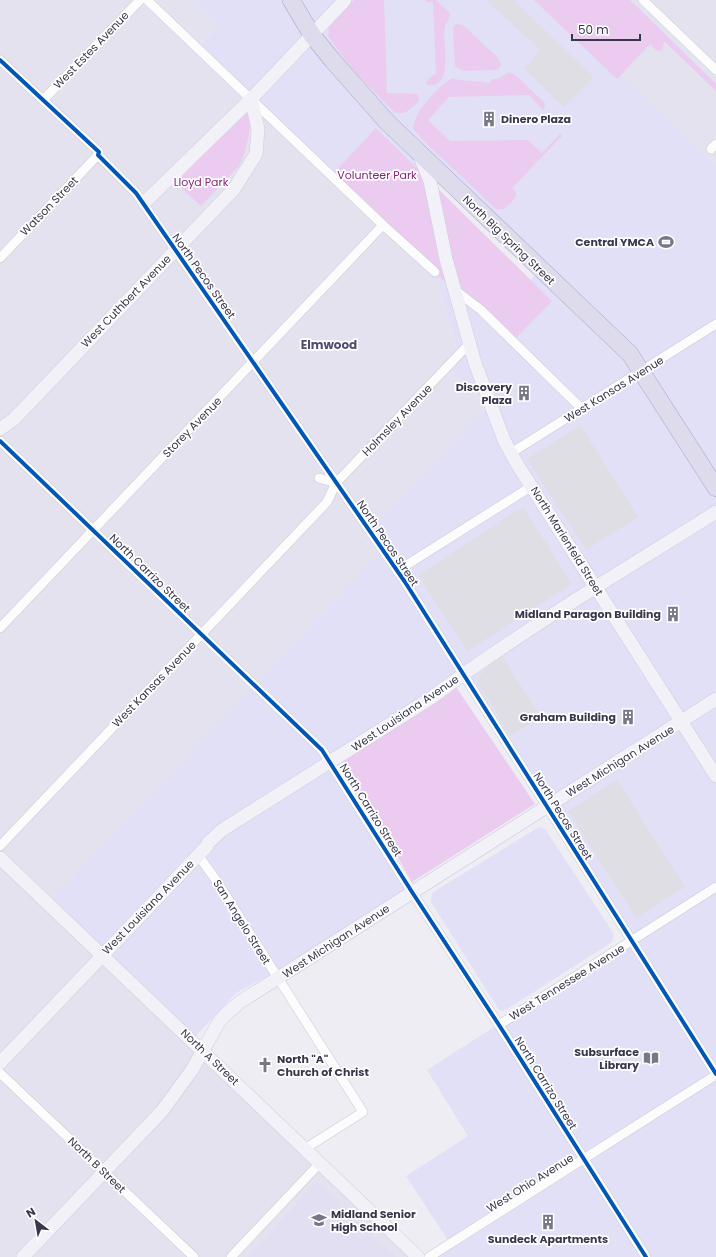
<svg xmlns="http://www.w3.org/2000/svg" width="716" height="1257" viewBox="0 0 716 1257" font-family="Poppins,sans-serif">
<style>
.residential{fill:#e4e2ef}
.commercial{fill:#e1e0f6;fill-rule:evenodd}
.education{fill:#e2dff2}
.green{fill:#ebcbf0}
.parking{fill:#dfdee5}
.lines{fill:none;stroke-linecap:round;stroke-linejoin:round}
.street-casing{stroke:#cccad2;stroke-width:10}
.secondary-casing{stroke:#cfccdc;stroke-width:14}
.highway-casing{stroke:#aaa6ce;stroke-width:18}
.street{stroke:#fcfcfd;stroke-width:9}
.secondary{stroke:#f2f1f7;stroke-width:13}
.highway{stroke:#dedbed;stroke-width:17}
.cycleway-casing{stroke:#fff;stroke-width:6}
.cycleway{stroke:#0057b8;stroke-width:4}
.labels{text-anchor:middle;stroke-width:3.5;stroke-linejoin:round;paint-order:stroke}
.street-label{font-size:11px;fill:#39374c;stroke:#fff}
.poi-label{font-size:11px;font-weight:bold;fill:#39374c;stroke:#fff;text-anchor:end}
.park-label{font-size:11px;fill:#84247b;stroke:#fff}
.neighbourhood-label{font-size:12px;font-weight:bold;fill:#504d6f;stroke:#fff}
</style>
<rect width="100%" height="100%" fill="#eeedf3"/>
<g class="residential">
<polygon points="0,0 191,0 218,26 195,49 438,283 459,358 449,368 488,405 369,531 382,550 45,906 417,1257 0,1257"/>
<polygon points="543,0 716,0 716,165"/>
</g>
<g class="commercial">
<path d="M191 0H543L716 165V1257H425L449 1242 406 1176 468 1136 427 1070 631 939 461 672 328 757 413 890 346 933 236 993 192 1040 45 906 381 551 369 531 488 405 449 368 459 357 438 283 195 50 218 26ZM437 170 541 269 494 317 430 177Z"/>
<polygon points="539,827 545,829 614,934 612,942 504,1011 499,1010 431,902 432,893"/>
</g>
<polygon class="education" points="317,1182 396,1257 247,1257"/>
<g class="green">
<path d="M354 0H384L387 93 417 94 419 97V101C411 108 406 116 394 112L357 74 342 56 328 36 329 27Z"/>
<path d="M426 0H436L450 13V15C449 20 446 22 445 26 441 42 456 89 427 85L426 83 430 77 436 74 433 2H426Z"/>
<polygon points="534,0 630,0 716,84 716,91 664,41 663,48 660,51 656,50 650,44 617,79"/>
<polygon points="456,24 463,25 498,58 501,64 500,68 494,70 463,71 455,66 453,29"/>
<path d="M509 72 514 74 545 103 544 111 529 95 449 97 428 120 450 141 528 140 542 153 560 134 562 136 512 188 516 192V197C510 203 505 212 496 209L428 145 413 129C414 111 438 87 452 78 462 82 477 80 489 83L492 79H498Z"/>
<path d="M245 112 251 117C249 134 247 151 239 166L201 206 176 183Z"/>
<polygon points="376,128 552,301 511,343 331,176"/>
<polygon points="456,687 535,804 412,882 342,760"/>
</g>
<g class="parking">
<polygon points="486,0 513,0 594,77 564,107 524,69 540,50"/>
<polygon points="580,425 638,517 586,550 527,459"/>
<polygon points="523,507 572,584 467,651 418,575"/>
<polygon points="502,656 541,717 510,736 477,681 479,676 487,668"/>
<polygon points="617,780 685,887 636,918 568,811"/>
</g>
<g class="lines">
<g class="street-casing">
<g id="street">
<polyline points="147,0 383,225 435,272"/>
<polyline points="643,0 716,70"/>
<polyline points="0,60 99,152 98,155 136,193 405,582 716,1074"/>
<polyline points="43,100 140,0"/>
<polyline points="711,149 716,144"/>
<polyline points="0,258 98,155"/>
<polyline points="455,290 481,310 582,409"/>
<polyline points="0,441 322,750 412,892 499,1025 646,1257"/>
<polyline points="511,453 716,324"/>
<polyline points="319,478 336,483 469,344"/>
<polyline points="397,571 532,486"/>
<polyline points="0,628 383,225"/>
<polyline points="0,846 327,502 336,483"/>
<polyline points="198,855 216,880 363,1112 306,1148"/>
<polyline points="499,1025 716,887"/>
<polyline points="0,1073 194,1257"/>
<polyline points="231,1257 320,1163"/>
<polyline points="429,1257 716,1075"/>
</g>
</g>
<g class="secondary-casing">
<g id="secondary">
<polyline points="419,154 430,181 446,259 475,363 504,440 517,464 716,776"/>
<polyline points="144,203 251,99 345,0"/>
<polyline points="0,429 14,419 234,189 256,154 258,129 251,99"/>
<polyline points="0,858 418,1257"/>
<path d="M0 1063 207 846 208 843 222 830 431 698C522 630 620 573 716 512"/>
<polyline points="23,1257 162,1111 192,1070 219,1022 225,1015 240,1002 716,699"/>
</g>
</g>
<g class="highway-casing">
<polyline id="highway" points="291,0 312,35 333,61 387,122 630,354 716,488"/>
</g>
<use href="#street" class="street"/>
<use href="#secondary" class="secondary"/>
<use href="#highway" class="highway"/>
<g class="cycleway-casing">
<g id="cycleway">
<polyline points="0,60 99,152 98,155 136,193 405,582 716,1074"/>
<polyline points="0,441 322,750 412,892 499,1025 646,1257"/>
</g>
</g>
<use href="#cycleway" class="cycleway"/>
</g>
<defs>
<g id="building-bare" transform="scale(1.2)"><path d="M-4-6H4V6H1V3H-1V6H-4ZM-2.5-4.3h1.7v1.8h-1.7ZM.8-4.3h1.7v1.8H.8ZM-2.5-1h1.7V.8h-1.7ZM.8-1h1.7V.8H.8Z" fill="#787786" stroke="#fff" stroke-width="2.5" paint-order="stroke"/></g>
<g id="stadium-bare" transform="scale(1.2)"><path d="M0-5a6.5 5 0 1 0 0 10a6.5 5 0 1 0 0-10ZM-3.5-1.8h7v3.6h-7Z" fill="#787786" stroke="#fff" stroke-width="2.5" paint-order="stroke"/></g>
<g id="library-bare" transform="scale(1.2)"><path d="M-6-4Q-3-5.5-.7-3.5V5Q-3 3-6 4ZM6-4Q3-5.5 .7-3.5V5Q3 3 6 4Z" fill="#787786" stroke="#fff" stroke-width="2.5" paint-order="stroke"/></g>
<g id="church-bare" transform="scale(1.2)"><path d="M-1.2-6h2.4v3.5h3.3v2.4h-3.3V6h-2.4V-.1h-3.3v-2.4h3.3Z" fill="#787786" stroke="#fff" stroke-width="2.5" paint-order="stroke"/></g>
<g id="school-bare" transform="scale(1.2)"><path d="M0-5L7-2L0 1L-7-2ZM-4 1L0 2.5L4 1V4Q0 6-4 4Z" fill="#787786" stroke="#fff" stroke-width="2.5" paint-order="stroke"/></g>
</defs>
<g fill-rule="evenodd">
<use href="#building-bare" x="489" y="119"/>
<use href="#stadium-bare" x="666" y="242"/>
<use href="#building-bare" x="524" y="393"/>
<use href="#building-bare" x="673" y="614"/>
<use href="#building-bare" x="628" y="717"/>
<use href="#library-bare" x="651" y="1058"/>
<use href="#church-bare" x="265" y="1065"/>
<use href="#school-bare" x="319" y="1220"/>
<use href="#building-bare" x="548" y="1222"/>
</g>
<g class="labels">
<g class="street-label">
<text transform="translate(91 50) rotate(-46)" y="4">West Estes Avenue</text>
<text transform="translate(49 206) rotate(-46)" y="4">Watson Street</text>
<text transform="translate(509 240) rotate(44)" y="4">North Big Spring Street</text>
<text transform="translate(204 276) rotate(55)" y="4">North Pecos Street</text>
<text transform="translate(126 301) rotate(-46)" y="4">West Cuthbert Avenue</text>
<text transform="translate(614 389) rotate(-32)" y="4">West Kansas Avenue</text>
<text transform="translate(397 420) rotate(-46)" y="4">Holmsley Avenue</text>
<text transform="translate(192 427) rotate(-46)" y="4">Storey Avenue</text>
<text transform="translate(567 541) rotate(58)" y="4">North Marienfeld Street</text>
<text transform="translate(388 543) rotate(56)" y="4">North Pecos Street</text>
<text transform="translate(150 573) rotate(44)" y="4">North Carrizo Street</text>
<text transform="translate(154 684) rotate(-46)" y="4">West Kansas Avenue</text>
<text transform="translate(405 713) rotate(-34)" y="4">West Louisiana Avenue</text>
<text transform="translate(620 761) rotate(-32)" y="4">West Michigan Avenue</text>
<text transform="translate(371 810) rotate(58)" y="4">North Carrizo Street</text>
<text transform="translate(563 816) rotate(58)" y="4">North Pecos Street</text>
<text transform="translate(148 907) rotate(-46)" y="4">West Louisiana Avenue</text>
<text transform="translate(242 922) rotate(58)" y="4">San Angelo Street</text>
<text transform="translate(336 941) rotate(-33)" y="4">West Michigan Avenue</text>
<text transform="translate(567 982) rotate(-32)" y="4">West Tennessee Avenue</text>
<text transform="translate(210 1057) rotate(44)" y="4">North A Street</text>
<text transform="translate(546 1083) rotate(58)" y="4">North Carrizo Street</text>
<text transform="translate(97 1165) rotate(44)" y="4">North B Street</text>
<text transform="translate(530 1183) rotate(-32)" y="4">West Ohio Avenue</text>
</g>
<g class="poi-label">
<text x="501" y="123" text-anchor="start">Dinero Plaza</text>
<text x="654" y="246">Central YMCA</text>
<text x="512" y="391">Discovery<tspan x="512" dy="13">Plaza</tspan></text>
<text x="661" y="618">Midland Paragon Building</text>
<text x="616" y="721">Graham Building</text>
<text x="639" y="1056">Subsurface<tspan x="639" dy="13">Library</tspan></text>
<text x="277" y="1063" text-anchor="start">North "A"<tspan x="277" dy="13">Church of Christ</tspan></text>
<text x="331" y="1218" text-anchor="start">Midland Senior<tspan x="331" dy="13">High School</tspan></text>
<text x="548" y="1243" text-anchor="middle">Sundeck Apartments</text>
</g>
<g class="park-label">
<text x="377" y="179">Volunteer Park</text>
<text x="201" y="186">Lloyd Park</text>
</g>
<g class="neighbourhood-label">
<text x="329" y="349">Elmwood</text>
</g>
</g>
<g transform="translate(36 1221) rotate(329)" stroke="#ffffff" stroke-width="3" paint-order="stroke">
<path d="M0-3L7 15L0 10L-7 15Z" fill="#39374c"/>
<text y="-6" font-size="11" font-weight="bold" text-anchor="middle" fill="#39374c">N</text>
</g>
<path d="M572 34v6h68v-6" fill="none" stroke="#39374c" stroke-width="2"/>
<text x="578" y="34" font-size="12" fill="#39374c" stroke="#ffffff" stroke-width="3" paint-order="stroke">50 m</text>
</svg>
